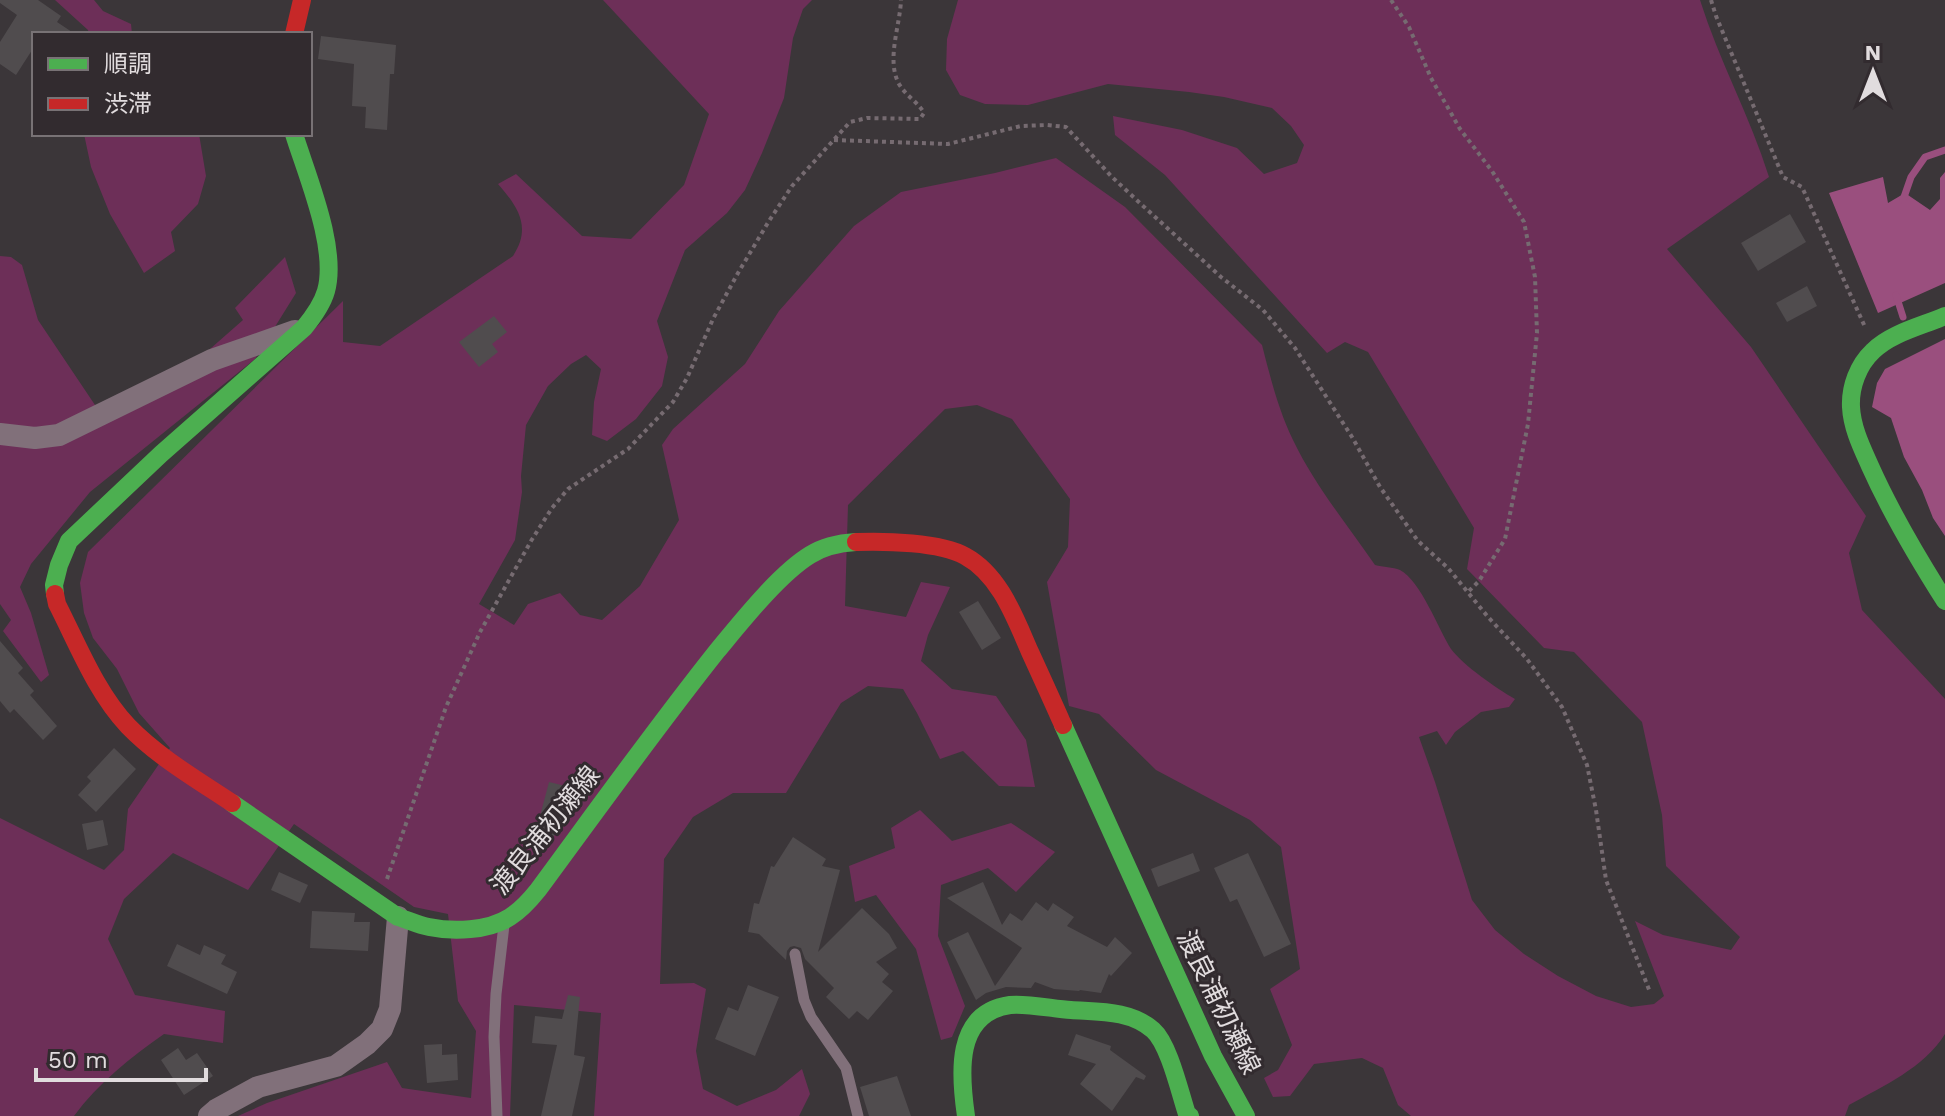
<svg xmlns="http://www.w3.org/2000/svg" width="1945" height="1116" viewBox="0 0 1945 1116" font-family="'Work Sans','Noto Sans JP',sans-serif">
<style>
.green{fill:#6d2f58}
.water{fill:#9a4f7e}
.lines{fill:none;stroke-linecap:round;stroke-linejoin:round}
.stream{stroke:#9a4f7e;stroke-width:7}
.building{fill:#504c4e}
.path{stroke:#766b71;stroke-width:4;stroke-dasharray:4 4;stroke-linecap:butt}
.lane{stroke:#81707a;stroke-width:11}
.street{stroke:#81707a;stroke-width:22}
.fast{stroke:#4caf50;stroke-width:18}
.jam{stroke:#c62828;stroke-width:18}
.labels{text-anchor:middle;stroke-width:6;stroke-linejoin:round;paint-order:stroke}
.street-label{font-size:26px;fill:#e1dcde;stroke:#322b2f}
</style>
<rect width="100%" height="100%" fill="#3b3639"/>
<g class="green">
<polygon points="55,0 94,0 103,11 131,24 132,34 89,34 88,30"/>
<path d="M603 0H812L803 9 793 38 784 98 762 153 745 190 727 213 685 250 657 321 668 357 662 386 636 419 607 441 592 435 594 402 601 369 586 355 571 364 548 386 526 425 521 476 522 492 515 540 479 604 514 625 528 604 560 593 580 615 602 620 640 586 679 520 662 445 673 429 745 364 779 311 854 226 901 192 995 173 1056 158 1125 207 1262 345C1270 377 1279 411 1293 440 1315 486 1347 524 1375 565 1383 567 1393 567 1400 570 1421 581 1438 629 1451 649 1464 666 1496 688 1515 699L1509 707 1481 712 1455 732 1446 745 1437 731 1419 737 1435 782 1472 900 1495 930 1524 954 1558 976 1596 996 1631 1007 1654 1004 1664 996 1635 921 1663 935 1731 950 1740 937 1666 866 1662 815 1642 722 1574 652 1544 648 1467 569 1474 528 1368 352 1345 342 1327 353 1165 175 1115 135 1113 116 1182 130 1237 148 1264 174 1297 163 1304 145 1291 126 1272 108 1224 97 1189 92 1108 84 1028 105 985 104 960 95 946 70 947 39 958 0H1700C1719 61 1750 116 1769 177L1667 249 1751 347 1866 516 1849 553 1862 610 1945 699V1034C1924 1068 1883 1086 1849 1105L1845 1116H1411L1398 1105 1383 1068 1362 1058 1314 1064 1290 1096 1273 1097 1264 1078 1278 1070 1292 1045 1270 989 1300 969 1281 847 1250 820 1156 770 1099 714 1069 706 1047 582 1068 547 1070 499 1012 419 977 405 945 409 848 505 845 606 906 617 921 582 950 587 928 635 921 661 952 689 996 696 1026 740 1035 787 999 786 963 751 940 759 917 713 903 689 868 686 841 703 786 793H733L693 817 664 859 660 984 694 983 706 989 696 1051 703 1089 737 1106 776 1090 802 1069 810 1094 799 1116H594L601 1013 514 1005 510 1116H238L267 1103 387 1062 402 1088 471 1098 476 1031 458 1001 448 914 414 907 294 824 248 890 173 853 124 899 108 939 135 995 225 1011 223 1043 164 1034C130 1058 98 1083 74 1116H0V818L104 870 124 850 128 809 170 748 139 713 117 669 93 638 84 613 80 583 88 552 343 301V342L380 346 513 256C532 227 518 207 498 184L516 174 582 236 631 239 684 185 709 114Z"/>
<polygon points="84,134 199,134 206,176 198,204 171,232 175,251 144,273 110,214 91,167"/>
<polygon points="0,256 11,257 22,265 38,320 97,408 218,367 210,349 243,320 235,308 285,257 296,293 255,359 90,492 31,564 20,587 31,613 49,675 41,682 3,631 11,620 0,604"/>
<polygon points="920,810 952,841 1011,823 1055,852 1016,892 988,868 941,885 938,936 965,1006 952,1037 941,1040 916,949 876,895 855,902 849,866 895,848 891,828"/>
</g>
<g class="water">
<polygon points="1945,172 1945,283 1878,313 1829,193 1883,177 1888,203 1905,193 1930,210 1940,199 1940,178"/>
<polygon points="1945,339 1945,536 1933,518 1922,490 1904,457 1891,418 1872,407 1877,383 1885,369"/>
</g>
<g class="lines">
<g class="stream">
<polyline points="1903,200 1911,177 1925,157 1945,150"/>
<polyline points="1896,295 1903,317"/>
</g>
</g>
<g class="building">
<polygon points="0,0 38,0 61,16 57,22 75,34 34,34 34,47 16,75 0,64 0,42 17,15 0,3"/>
<polygon points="321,36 396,45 394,74 390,74 387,130 365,128 366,107 352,106 354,64 318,59"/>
<polygon points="1790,214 1806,242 1758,271 1741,243"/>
<polygon points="1807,286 1817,306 1787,322 1776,303"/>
<polygon points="494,316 507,332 492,344 498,352 479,367 459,342"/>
<polygon points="978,601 1001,638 982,650 959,612"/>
<polygon points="0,641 23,668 18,673 34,691 30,695 57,726 43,740 14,709 10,713 0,701"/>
<polygon points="114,748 136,769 96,812 78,795 91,781 87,777"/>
<polygon points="549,782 578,789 572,812 551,840 535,835"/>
<polygon points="103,820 108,845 87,850 82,824"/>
<polygon points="793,837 826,859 822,866 840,870 818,952 862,908 889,934 897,948 876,962 889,974 882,982 893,991 868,1020 857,1011 849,1019 826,997 834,988 805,959 801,948 794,946 790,947 787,951 786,960 759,934 748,932 754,903 759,904 771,866 774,867"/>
<polygon points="1193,853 1200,871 1158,887 1151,869"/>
<polygon points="1248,853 1291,944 1264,957 1237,899 1230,902 1214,868"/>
<polygon points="279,872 308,885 300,903 271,890"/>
<polygon points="983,882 1002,925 1010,913 1022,921 1036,902 1048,911 1053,903 1074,917 1067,926 1107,947 1115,937 1132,953 1111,976 1109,974 1101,993 1080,990 1079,991 1054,989 1035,982 1031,988 1006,987 986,993 976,1000 947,942 968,932 995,986 1022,948 947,898"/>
<polygon points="312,911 355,913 354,922 370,922 368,951 310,948"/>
<polygon points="177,944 200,955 204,945 226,955 221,964 237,972 227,994 167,966"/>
<polygon points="748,985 779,997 755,1056 715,1039 728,1007 738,1011"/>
<polygon points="568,995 580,997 574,1055 585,1057 572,1116 541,1116 557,1045 532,1043 535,1016 562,1019"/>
<polygon points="1076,1034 1111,1046 1110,1050 1146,1076 1144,1080 1136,1077 1112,1111 1080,1084 1096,1064 1068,1055"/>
<polygon points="442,1044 442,1055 457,1054 458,1080 427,1083 424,1045"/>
<polygon points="178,1048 186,1060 197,1053 213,1076 184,1095 161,1060"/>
<polygon points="897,1076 911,1116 869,1116 860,1087"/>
</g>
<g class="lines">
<g class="path">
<polyline points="1391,0 1409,27 1431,78 1460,129 1492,171 1524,222 1535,277 1537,333 1528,424 1505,539 1479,581 1468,592"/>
<polyline points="1711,0 1716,16 1783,177 1802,187 1865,327"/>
<polyline points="834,140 948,144 1021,126 1047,125 1066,127 1112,177 1142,205 1221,277 1263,310 1295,348 1352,437 1380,487 1418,541 1448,568 1488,617 1527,659 1562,707 1587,765 1596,810 1606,880 1650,992"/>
<path d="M387 879 446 707 480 632 531 541 552 508 568 489 628 449 673 402 687 378 713 319 738 273 769 221 792 186 850 122 867 118 920 119 924 113C918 102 906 96 899 84 886 60 900 26 901 0"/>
</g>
<g class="lane">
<polyline points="795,954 804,1000 811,1017 846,1068 858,1116"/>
<polyline points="497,1116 494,1037 496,994 504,925"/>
</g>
<g class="street">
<polyline points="0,434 35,438 59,435 212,360 295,331"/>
<polyline points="209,1116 216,1110 258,1087 336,1066 367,1044 382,1029 390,1009 398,917"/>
</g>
<g class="fast">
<path d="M1945 316C1922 326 1891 333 1873 351 1858 365 1850 387 1851 407 1852 428 1862 448 1870 466 1891 513 1917 557 1945 601"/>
<path d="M55 594 54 585 59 565 69 541 161 454 304 328C313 317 322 305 326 291 338 248 307 176 294 134"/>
<polyline points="1063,725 1213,1056 1246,1116"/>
<path d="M232 803 398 917C408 920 418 925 429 927 453 932 488 931 510 917 521 910 530 900 538 890 597 810 655 729 717 651 741 622 779 574 810 555 824 546 840 543 856 542"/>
<path d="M966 1116C960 1075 954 1013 1010 1005 1026 1003 1054 1009 1071 1010 1099 1012 1130 1010 1153 1030 1169 1044 1180 1093 1187 1114L1190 1116"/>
</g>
<g class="jam">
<polyline points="294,34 302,0"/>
<path d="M856 542C885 541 940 542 965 556 1000 575 1015 618 1030 652 1041 676 1052 700 1063 725"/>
<path d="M55 594 57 604C78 645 96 692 128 726 158 757 196 779 232 803"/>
</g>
</g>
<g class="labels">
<g class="street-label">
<text transform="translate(545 830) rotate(-51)" y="9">渡良浦初瀬線</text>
<text transform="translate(1219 1002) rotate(64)" y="9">渡良浦初瀬線</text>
</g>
</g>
<rect x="32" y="32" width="280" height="104" fill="#322b2f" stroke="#787275" stroke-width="2"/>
<rect x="48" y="58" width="40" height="12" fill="#4caf50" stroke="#787275" stroke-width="2"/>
<text x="104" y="72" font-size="24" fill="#e1dcde">順調</text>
<rect x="48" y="98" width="40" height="12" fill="#c62828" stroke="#787275" stroke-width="2"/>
<text x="104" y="112" font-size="24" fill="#e1dcde">渋滞</text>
<g transform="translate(1873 72)" stroke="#322b2f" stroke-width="6" paint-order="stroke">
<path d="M0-6L14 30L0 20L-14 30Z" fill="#e1dcde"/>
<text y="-12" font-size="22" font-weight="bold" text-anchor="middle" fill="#e1dcde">N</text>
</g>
<path d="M36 1068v12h170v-12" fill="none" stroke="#e1dcde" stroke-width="4"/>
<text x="48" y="1068" font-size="24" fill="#e1dcde" stroke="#322b2f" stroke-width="6" paint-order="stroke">50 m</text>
</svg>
